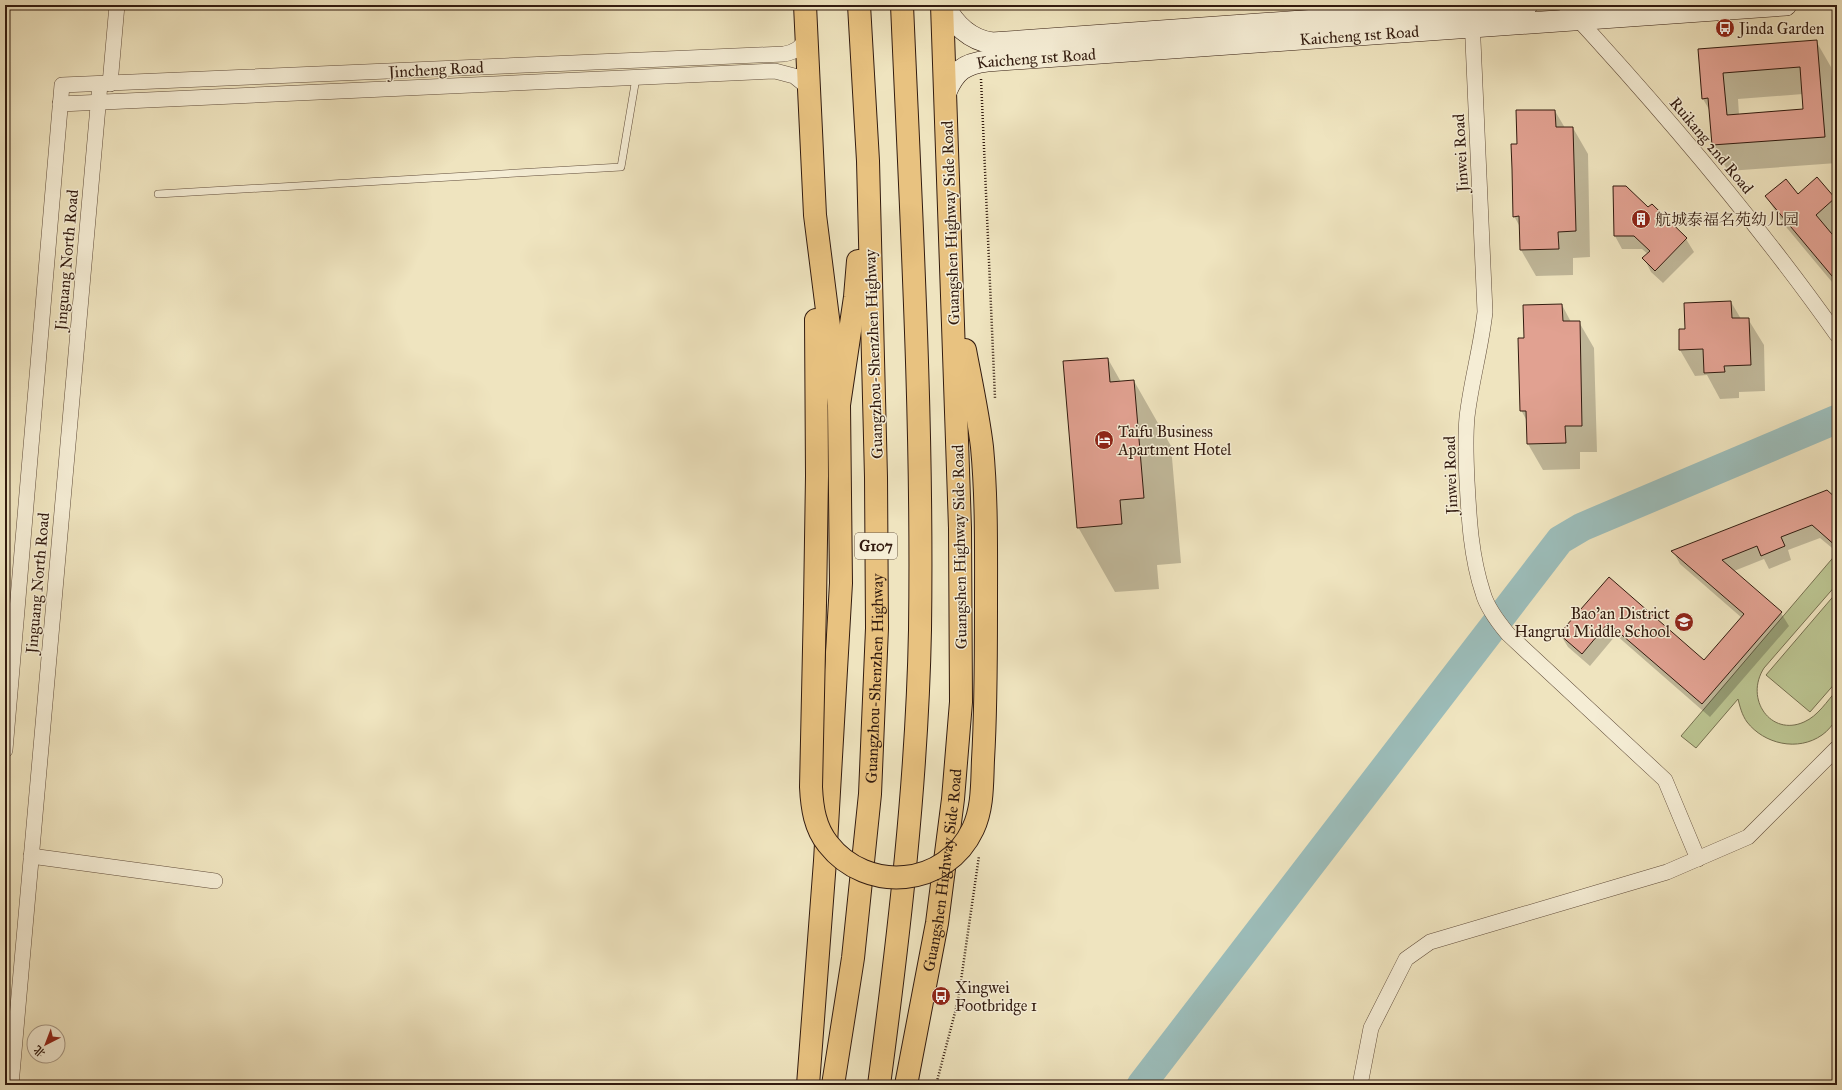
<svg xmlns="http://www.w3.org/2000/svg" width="1842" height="1090" viewBox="0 0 1842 1090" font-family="'IM FELL Great Primer','Noto Serif SC',serif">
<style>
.green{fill:#bbc491;stroke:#767050}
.shadow{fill:#0003;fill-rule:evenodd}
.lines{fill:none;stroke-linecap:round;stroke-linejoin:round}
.river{stroke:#9cbdba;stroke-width:29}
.building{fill:#e1a191;stroke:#321b0f;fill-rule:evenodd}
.lane-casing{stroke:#614d3b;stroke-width:8}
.street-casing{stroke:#614d3b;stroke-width:16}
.secondary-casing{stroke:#321b0f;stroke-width:22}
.primary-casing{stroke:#321b0f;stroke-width:24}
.highway-casing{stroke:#321b0f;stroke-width:24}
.path{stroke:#321b0f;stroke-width:2.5;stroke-dasharray:1 2;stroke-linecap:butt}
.lane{stroke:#f5edd5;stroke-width:7}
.street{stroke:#f5edd5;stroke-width:15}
.secondary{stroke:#f5edd5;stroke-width:21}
.primary{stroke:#e8c280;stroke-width:22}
.highway{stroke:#e8c280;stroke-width:22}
.primary-bridge-casing{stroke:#321b0f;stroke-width:24;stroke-linecap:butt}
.primary-bridge{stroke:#e8c280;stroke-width:22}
.labels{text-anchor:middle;stroke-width:3;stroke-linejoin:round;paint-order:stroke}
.shield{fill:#f5edd5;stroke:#6c5a4a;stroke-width:1}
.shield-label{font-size:15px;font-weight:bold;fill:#321b0f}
.poi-label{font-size:16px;fill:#321b0f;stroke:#f5edd5;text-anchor:start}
.street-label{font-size:16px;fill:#321b0f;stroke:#f5edd5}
</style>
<rect width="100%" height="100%" fill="#efe4bf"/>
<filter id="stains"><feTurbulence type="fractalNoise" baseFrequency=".005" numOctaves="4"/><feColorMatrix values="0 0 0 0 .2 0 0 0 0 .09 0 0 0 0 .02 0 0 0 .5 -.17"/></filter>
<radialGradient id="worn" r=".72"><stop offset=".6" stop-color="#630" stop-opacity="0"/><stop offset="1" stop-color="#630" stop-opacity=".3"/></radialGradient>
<g class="green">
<path d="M1837 553V584L1764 668C1744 699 1771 737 1804 722 1818 716 1827 701 1837 690V719C1832 725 1828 731 1822 735 1798 752 1764 744 1747 722 1742 715 1740 707 1738 699L1696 748 1681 736Z"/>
<polygon points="1837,592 1837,681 1810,712 1766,675"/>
</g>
<g class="shadow">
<path d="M1816 41 1831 67 1837 136V163L1728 171 1713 145 1710 111 1703 99 1699 50ZM1803 94 1804 110 1739 115 1738 99Z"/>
<polygon points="1555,111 1565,128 1573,128 1588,154 1590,257 1573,258 1573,275 1536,276 1521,250 1520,227 1514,216 1518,145"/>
<polygon points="1817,179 1837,204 1837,235 1834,238 1837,242 1837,288 1782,222 1766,196 1798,195"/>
<polygon points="1648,209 1686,239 1694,252 1663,283 1651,272 1644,258 1648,254 1642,249 1622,249 1615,236"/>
<polygon points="1731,302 1741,319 1748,319 1764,345 1765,391 1739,392 1739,398 1720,399 1707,375 1695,376 1680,350 1686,330"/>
<polygon points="1562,305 1571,322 1579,322 1594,348 1597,452 1580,452 1580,469 1543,470 1528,444 1527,421 1521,410 1525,339"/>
<polygon points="1108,359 1121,382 1134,381 1171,446 1181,563 1157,565 1159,589 1115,592 1078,527"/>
<polygon points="1837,501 1837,552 1820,538 1788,550 1791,560 1769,569 1764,559 1734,571 1781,613 1789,626 1710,717 1616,635 1590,666 1568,647 1560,634 1609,578 1704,662 1742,618 1680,564 1673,551"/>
</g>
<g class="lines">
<polyline class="river" points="1141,1085 1560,540 1582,527 1837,419"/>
</g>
<g class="building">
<path d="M1817 40 1825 137 1712 145 1708 98 1702 99 1698 49ZM1800 67 1803 109 1727 115 1723 73Z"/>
<polygon points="1516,110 1555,110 1556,127 1573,127 1576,231 1558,232 1559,249 1520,250 1519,216 1513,217 1512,169 1511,144 1517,144"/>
<polygon points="1817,177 1835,198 1816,215 1837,240 1837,282 1765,196 1786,179 1798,194"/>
<polygon points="1613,186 1626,186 1648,207 1652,204 1687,238 1655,271 1642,258 1650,251 1634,236 1614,236"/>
<polygon points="1731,301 1732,318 1749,318 1751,365 1724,366 1725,372 1704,373 1703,349 1679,350 1679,329 1685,329 1684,303"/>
<polygon points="1562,304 1563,321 1580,321 1582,426 1565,426 1566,443 1527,444 1526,411 1520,411 1518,338 1524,338 1523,305"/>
<polygon points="1108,358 1110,382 1134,380 1144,498 1120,500 1122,524 1077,528 1063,361"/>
<polygon points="1827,490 1837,499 1837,547 1812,525 1781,537 1785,546 1761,556 1757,546 1722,560 1782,612 1702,704 1608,623 1582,654 1559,634 1609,577 1704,660 1744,614 1671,551"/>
</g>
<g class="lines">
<g class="lane-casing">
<polyline id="lane" points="158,194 621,167 636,78"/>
</g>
<g class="street-casing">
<g id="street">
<path d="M1565 5C1662 110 1755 219 1837 335"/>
<path d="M1472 18 1485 312C1481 348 1471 382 1467 417 1465 439 1466 460 1467 481 1469 519 1471 557 1483 593 1487 608 1498 622 1508 634L1665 780 1698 859"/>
<polyline points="110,84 117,5"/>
<polyline points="60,104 775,71 794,76 809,88"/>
<path d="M5 750 62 85 784 54C795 52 801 48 807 38"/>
<polyline points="31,856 215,881"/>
<polyline points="11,1085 100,84"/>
<polyline points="1360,1085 1371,1028 1406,959 1430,942 1667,872 1748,837 1837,748"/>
</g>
</g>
<g class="secondary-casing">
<g id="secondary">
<path d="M944 5C954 24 970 40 992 43L1527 5"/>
<path id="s1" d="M946 92C955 71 964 64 987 61L1786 5"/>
</g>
</g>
<g class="primary-casing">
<g id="primary">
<polyline points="805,5 815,215 839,405 841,583 825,861 808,1085"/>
<path d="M965 350C971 382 978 414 982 447 987 500 986 555 986 609"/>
<polyline points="815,603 817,476 816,320"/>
<path id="s2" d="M906 1085 937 923 953 799 961 702 960 528 942 5"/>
</g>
</g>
<g class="highway-casing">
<g id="highway">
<polyline points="839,405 855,297 858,261"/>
<path id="s3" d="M833 1085 853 958 870 794 877 628 876 477 868 161 859 5"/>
<path d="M879 1085C899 934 917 782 920 630 923 422 911 213 902 5"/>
</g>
</g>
<g class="path">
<polyline points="981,79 995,398"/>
<polyline points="936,1085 958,1001 979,856"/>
</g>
<use href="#lane" class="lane"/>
<use href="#street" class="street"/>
<use href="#secondary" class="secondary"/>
<use href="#primary" class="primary"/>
<use href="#highway" class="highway"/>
<g class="primary-bridge-casing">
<path id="primary-bridge" d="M815 603 811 787C812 808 815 828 828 844 867 894 946 887 973 829 983 808 982 783 983 760 986 710 986 659 986 609"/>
</g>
<use href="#primary-bridge" class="primary-bridge"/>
</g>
<defs>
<g id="bus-disc" transform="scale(1)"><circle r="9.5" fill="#8f2418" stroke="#f5edd5"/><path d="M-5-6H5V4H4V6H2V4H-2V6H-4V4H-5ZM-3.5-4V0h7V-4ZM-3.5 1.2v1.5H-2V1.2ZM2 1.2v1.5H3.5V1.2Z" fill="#fff"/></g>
<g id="building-disc" transform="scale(1)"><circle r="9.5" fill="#8f2418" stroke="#f5edd5"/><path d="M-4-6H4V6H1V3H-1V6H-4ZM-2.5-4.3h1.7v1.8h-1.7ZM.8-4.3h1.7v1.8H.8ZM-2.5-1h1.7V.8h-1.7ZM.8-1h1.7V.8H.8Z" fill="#fff"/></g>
<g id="hotel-disc" transform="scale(1)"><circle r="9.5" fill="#8f2418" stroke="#f5edd5"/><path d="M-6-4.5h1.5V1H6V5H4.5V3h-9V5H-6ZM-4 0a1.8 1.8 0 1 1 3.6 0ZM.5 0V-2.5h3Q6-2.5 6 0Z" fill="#fff"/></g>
<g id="school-disc" transform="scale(1)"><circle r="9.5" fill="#8f2418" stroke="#f5edd5"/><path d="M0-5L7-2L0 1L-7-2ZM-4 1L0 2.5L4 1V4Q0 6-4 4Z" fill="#fff"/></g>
</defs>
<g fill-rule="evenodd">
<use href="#bus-disc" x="1725" y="28"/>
<use href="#building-disc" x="1641" y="219"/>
<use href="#hotel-disc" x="1104" y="440"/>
<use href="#school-disc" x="1684" y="622"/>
<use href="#bus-disc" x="941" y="996"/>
</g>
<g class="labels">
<rect class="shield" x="855" y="533" width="42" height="26" rx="3"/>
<g class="shield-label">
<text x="876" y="551">G107</text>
</g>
<g class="poi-label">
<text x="1739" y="34">Jinda Garden</text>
<text x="1655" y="225">航城泰福名苑幼儿园</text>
<text x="1118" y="437">Taifu Business<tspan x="1118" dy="18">Apartment Hotel</tspan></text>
<text x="1670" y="619" text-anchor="end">Bao’an District<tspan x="1670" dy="18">Hangrui Middle School</tspan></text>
<text x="955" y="993">Xingwei<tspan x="955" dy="18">Footbridge 1</tspan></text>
</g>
<g class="street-label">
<text dy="6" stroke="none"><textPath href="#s1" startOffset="428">Kaicheng 1st Road</textPath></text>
<text dy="6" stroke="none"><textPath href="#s1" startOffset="104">Kaicheng 1st Road</textPath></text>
<text transform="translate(436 69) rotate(-3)" y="6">Jincheng Road</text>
<text transform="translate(1712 145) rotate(50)" y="6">Ruikang 2nd Road</text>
<text transform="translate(1460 153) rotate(-93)" y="6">Jinwei Road</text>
<text transform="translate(950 223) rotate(-92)" y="6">Guangshen Highway Side Road</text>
<text transform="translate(66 260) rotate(-85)" y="6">Jinguang North Road</text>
<text transform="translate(873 354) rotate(-92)" y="6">Guangzhou-Shenzhen Highway</text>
<text transform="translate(1450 475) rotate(-92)" y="6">Jinwei Road</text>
<text transform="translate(959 547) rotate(-91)" y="6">Guangshen Highway Side Road</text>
<text transform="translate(37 583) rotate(-85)" y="6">Jinguang North Road</text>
<text dy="6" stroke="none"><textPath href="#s3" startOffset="409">Guangzhou-Shenzhen Highway</textPath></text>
<text dy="6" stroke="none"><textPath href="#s2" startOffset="218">Guangshen Highway Side Road</textPath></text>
</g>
</g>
<rect width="1842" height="1090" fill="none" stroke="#efe4bf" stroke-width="20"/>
<rect x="6" y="6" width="1830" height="1078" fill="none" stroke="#321b0f" stroke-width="2"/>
<rect x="10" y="10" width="1822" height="1070" fill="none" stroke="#321b0f"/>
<g transform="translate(46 1044) rotate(222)"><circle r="19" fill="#f5edd5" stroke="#a79986"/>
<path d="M0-3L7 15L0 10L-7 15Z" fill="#8f2418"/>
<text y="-6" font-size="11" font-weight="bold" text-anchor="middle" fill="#321b0f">北</text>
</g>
<rect width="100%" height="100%" filter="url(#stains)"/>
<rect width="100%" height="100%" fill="url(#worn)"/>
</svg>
